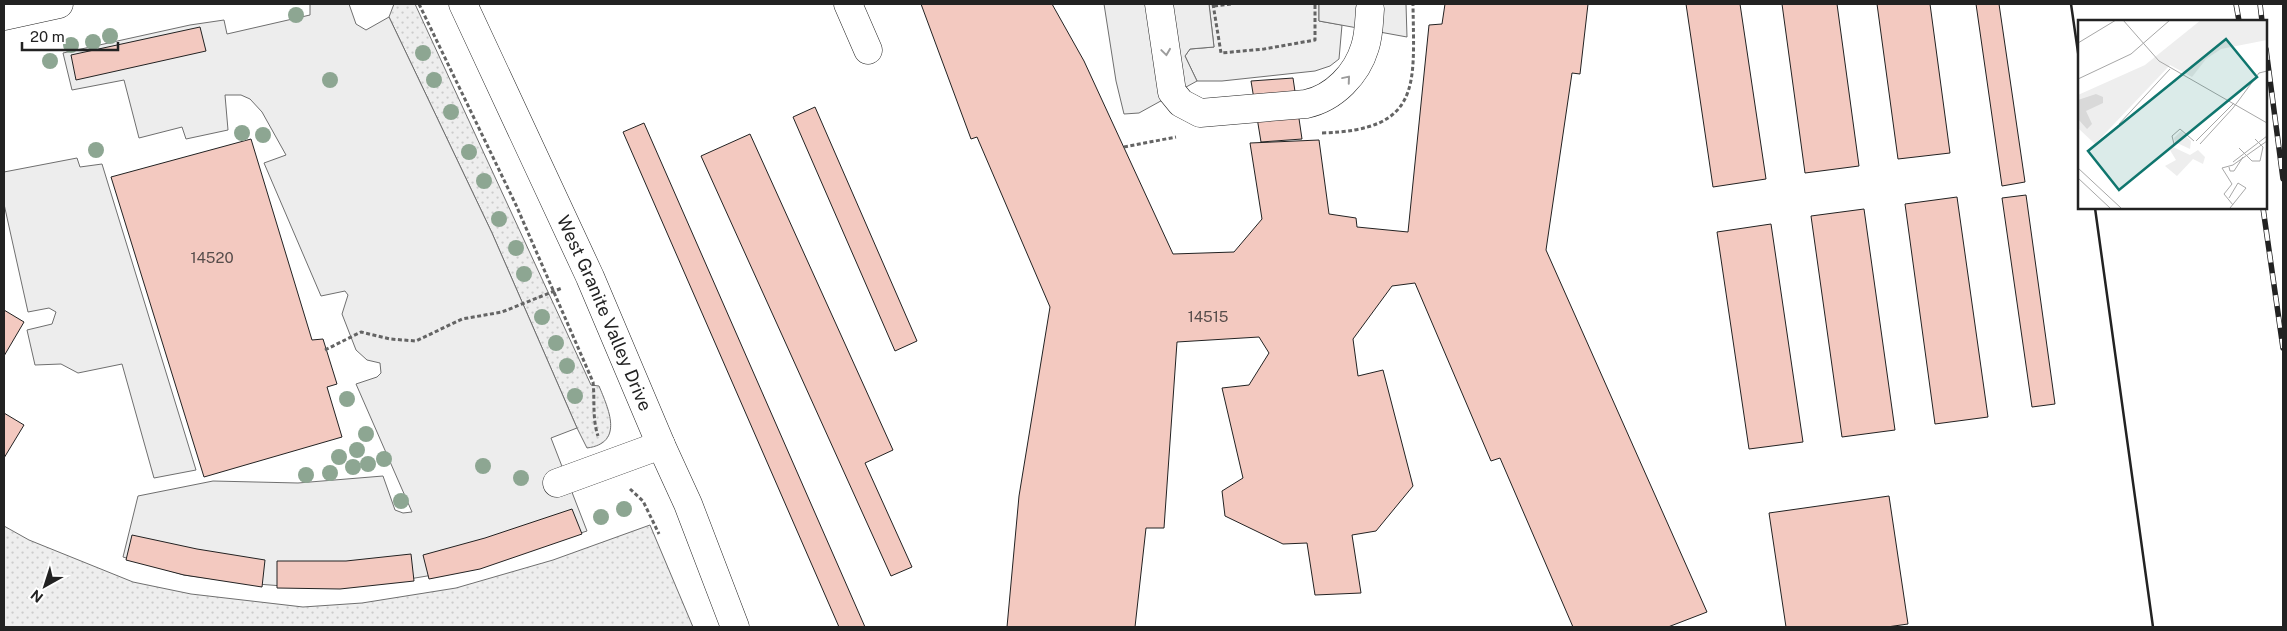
<svg xmlns="http://www.w3.org/2000/svg" width="2287" height="631" viewBox="0 0 2287 631" font-family="'Public Sans',sans-serif">
<style>
.grass{fill:url(#grass-dots);stroke:#6f6f6f}
.garden{fill:#eee;stroke:#6f6f6f}
.parking{fill:#ededed;stroke:#6f6f6f}
.building{fill:#f3c9c0;stroke:#222}
.lines{fill:none;stroke-linecap:round;stroke-linejoin:round}
.minor-casing{stroke:#222;stroke-width:29}
.path{stroke:#646464;stroke-width:3;stroke-dasharray:4 2.5;stroke-linecap:butt}
.minor{stroke:#fff;stroke-width:28}
.rail-casing{stroke:#222;stroke-width:5.5}
.rail{stroke:#fff;stroke-width:4;stroke-dasharray:11;stroke-linecap:butt}
.wall{stroke:#222;stroke-width:2.5}
.tree{fill:#8da692}
.oneway{stroke:#9c9c9c}
.labels{text-anchor:middle;stroke-width:4;stroke-linejoin:round;paint-order:stroke}
.number-label{font-size:15px;fill:#564c4a}
.street-label{font-size:18px;fill:#222;stroke:#fff}
.inset-road{fill:none;stroke:#a7a7a7;stroke-width:1}
.view{fill:#0f766e;fill-opacity:0.15;stroke:#0f766e;stroke-width:2.5}
.inset-edge{fill:none;stroke:#222;stroke-width:2.5}
</style>
<defs>
<pattern id="grass-dots" width="8" height="8" patternUnits="userSpaceOnUse" patternTransform="scale(1.25)"><rect width="8" height="8" fill="#eee"/><path d="M2 2h.1M6 6h.1" fill="none" stroke="#ccc" stroke-width="1.8" stroke-linecap="round"/></pattern>
</defs>
<rect width="100%" height="100%" fill="#fff"/>
<g class="grass">
<path d="M394 4H415L591 385 599 386C608 408 625 443 587 448L577 428 492 233 389 17Z"/>
<polygon points="650,525 693,627 4,627 4,526 29,540 133,582 191,594 303,607 362,603 456,588 553,560"/>
</g>
<polygon class="garden" points="1209,4 1319,4 1319,21 1342,25 1339,59 1330,66 1315,71 1222,81 1197,81 1185,56 1190,49 1214,47"/>
<g class="parking">
<polygon points="310,4 349,4 356,24 366,30 389,17 492,233 577,428 551,438 587,531 503,558 439,574 403,580 296,587 244,583 184,575 123,557 138,496 213,481 298,483 383,476 395,510 403,513 412,512 356,384 377,377 381,373 380,363 367,360 356,350 342,314 348,295 345,291 321,296 264,163 286,155 262,112 250,99 241,95 225,95 228,130 186,139 182,127 139,138 124,80 72,90 63,53 190,25 224,20 227,34 310,15"/>
<polygon points="1104,4 1209,4 1214,47 1190,49 1185,56 1197,81 1139,113 1124,114 1116,81"/>
<polygon points="1319,4 1406,4 1407,37 1319,21"/>
<polygon points="77,158 80,167 102,164 196,470 154,478 122,364 78,373 61,364 35,365 27,330 52,324 56,312 49,308 28,312 4,204 4,172"/>
</g>
<g class="building">
<polygon points="921,4 1052,4 1084,61 1173,254 1234,252 1262,219 1250,143 1319,140 1329,214 1356,218 1357,227 1408,232 1429,25 1442,24 1445,4 1588,4 1580,74 1572,73 1546,250 1707,612 1668,627 1573,627 1500,458 1491,461 1415,283 1392,286 1353,339 1358,376 1383,370 1413,486 1376,531 1352,535 1361,593 1315,595 1307,543 1283,544 1225,516 1222,491 1243,478 1222,388 1249,385 1269,353 1259,337 1177,342 1164,528 1146,528 1135,627 1007,627 1019,496 1050,307 977,137 971,139"/>
<polygon points="1686,4 1740,4 1766,179 1713,187"/>
<polygon points="1782,4 1837,4 1859,166 1805,173"/>
<polygon points="1877,4 1930,4 1950,153 1898,159"/>
<polygon points="1976,4 1999,4 2025,182 2002,186"/>
<polygon points="200,27 206,51 76,80 71,55"/>
<polygon points="1293,78 1302,139 1261,142 1251,81"/>
<polygon points="815,107 917,341 895,351 793,117"/>
<polygon points="644,123 865,627 839,627 623,132"/>
<polygon points="750,134 893,450 865,463 912,567 891,576 701,156"/>
<polygon points="251,139 312,340 323,339 337,384 327,387 342,437 204,477 111,177"/>
<polygon points="2026,195 2055,404 2032,407 2002,198"/>
<polygon points="1957,197 1988,417 1935,424 1905,204"/>
<polygon points="1864,209 1895,430 1842,437 1811,216"/>
<polygon points="1771,224 1803,442 1749,449 1717,232"/>
<polygon points="4,310 24,322 4,356"/>
<polygon points="4,413 24,425 4,458"/>
<polygon points="1889,496 1908,624 1887,627 1786,627 1769,513"/>
<polygon points="572,509 582,534 480,569 429,579 423,555 485,538"/>
<polygon points="132,535 197,549 265,560 262,587 184,575 126,560"/>
<polygon points="411,554 414,581 340,589 277,588 277,561 346,561"/>
</g>
<g class="lines">
<g class="minor-casing">
<g id="minor">
<path id="s1" d="M463 4 590 277 661 445 688 504 735 627"/>
<polyline points="848,4 868,50"/>
<path d="M1159 4 1172 92 1181 103 1200 113 1306 104C1334 98 1357 74 1365 47 1369 35 1369 22 1370 9"/>
<polyline points="4,16 59,4"/>
<polyline points="557,483 661,445"/>
</g>
</g>
<g class="path">
<path d="M419 4 516 205 593 382C595 400 592 418 598 436"/>
<polyline points="1213,4 1221,53 1264,49 1315,40 1315,4"/>
<polyline points="1214,6 1232,4"/>
<path d="M1322 133C1422 130 1414 86 1413 4"/>
<polyline points="1124,147 1176,137"/>
<polyline points="325,350 361,332 390,339 416,341 462,319 502,312 562,288"/>
<polyline points="630,489 643,501 659,534"/>
</g>
<use href="#minor" class="minor"/>
<g class="rail-casing">
<g id="rail">
<polyline points="2236,4 2239,21"/>
<polyline points="2260,4 2262,21"/>
<polyline points="2266,49 2283,179"/>
<polyline points="2263,208 2283,348"/>
</g>
</g>
<use href="#rail" class="rail"/>
<g class="wall">
<polyline points="2071,4 2080,66"/>
<polyline points="2095,208 2153,627"/>
</g>
</g>
<g class="tree">
<circle cx="296" cy="15" r="8"/>
<circle cx="110" cy="36" r="8"/>
<circle cx="93" cy="42" r="8"/>
<circle cx="71" cy="45" r="8"/>
<circle cx="423" cy="53" r="8"/>
<circle cx="50" cy="61" r="8"/>
<circle cx="330" cy="80" r="8"/>
<circle cx="434" cy="80" r="8"/>
<circle cx="451" cy="112" r="8"/>
<circle cx="242" cy="133" r="8"/>
<circle cx="263" cy="135" r="8"/>
<circle cx="96" cy="150" r="8"/>
<circle cx="469" cy="152" r="8"/>
<circle cx="484" cy="181" r="8"/>
<circle cx="499" cy="219" r="8"/>
<circle cx="516" cy="248" r="8"/>
<circle cx="524" cy="274" r="8"/>
<circle cx="542" cy="317" r="8"/>
<circle cx="556" cy="343" r="8"/>
<circle cx="567" cy="366" r="8"/>
<circle cx="575" cy="396" r="8"/>
<circle cx="347" cy="399" r="8"/>
<circle cx="366" cy="434" r="8"/>
<circle cx="357" cy="450" r="8"/>
<circle cx="339" cy="457" r="8"/>
<circle cx="384" cy="459" r="8"/>
<circle cx="368" cy="464" r="8"/>
<circle cx="483" cy="466" r="8"/>
<circle cx="353" cy="467" r="8"/>
<circle cx="330" cy="473" r="8"/>
<circle cx="306" cy="475" r="8"/>
<circle cx="521" cy="478" r="8"/>
<circle cx="401" cy="501" r="8"/>
<circle cx="624" cy="509" r="8"/>
<circle cx="601" cy="517" r="8"/>
</g>
<defs><path id="oneway-chevron" d="M-2-3.5L2.5 0L-2 3.5" fill="none" stroke-width="1.6" stroke-linecap="round" stroke-linejoin="round" transform="scale(1.25)"/></defs>
<g class="oneway">
<use href="#oneway-chevron" transform="translate(1166 52) rotate(82)"/>
<use href="#oneway-chevron" transform="translate(1347 79) rotate(-50)"/>
</g>
<g class="labels">
<g class="number-label">
<text x="212" y="263">14520</text>
<text x="1208" y="322">14515</text>
</g>
<g class="street-label">
<text dy="6" stroke="none"><textPath href="#s1" startOffset="340">West Granite Valley Drive</textPath></text>
</g>
</g>
<g transform="translate(2078 20)">
<rect width="189" height="189" fill="#fff"/>
<path d="M123 0H189V20L143 29 128 39 114 57 92 45 17 124 0 108V75L67 45Z" fill="#eee"/>
<path d="M103 111 113 121 112 129 97 122 96 118ZM95 127 112 135 120 130 127 137 125 144 115 139 99 156 87 146 98 140 92 130Z" fill="#eee"/>
<path d="M18 74 25 77V83L8 91 14 104 9 109 0 99V80Z" fill="#d9d9d9"/>
<path class="inset-road" d="M45 0 81 41 189 103M0 23 38 0M0 59 53 34 92 0M41 104 92 49M118 121 156 83M96 124 94 116 102 109 116 121M122 124 155 88 181 53 189 51M161 128 174 141H182L185 127 177 119M155 142 189 116M151 147 152 151H156L165 137M0 148 43 188M0 158 32 188M151 178 160 163 168 168 152 188M155 185 146 174 154 164 144 148 155 145 189 121"/>
<path class="view" d="M148 19 179 57 41 170 10 131Z"/>
<rect width="189" height="189" class="inset-edge"/>
</g>
<rect width="2287" height="631" fill="none" stroke="#222222" stroke-width="10"/>
<g transform="translate(45 586) rotate(219)" stroke="#ffffff" stroke-width="4" paint-order="stroke">
<path d="M0-4L9 19L0 12L-9 19Z" fill="#222222"/>
<text y="-8" font-size="14" font-weight="bold" text-anchor="middle" fill="#222222">N</text>
</g>
<path d="M22 42v8h96v-8" fill="none" stroke="#222222" stroke-width="2.5"/>
<text x="30" y="42" font-size="15" fill="#222222" stroke="#ffffff" stroke-width="4" paint-order="stroke">20 m</text>
</svg>
